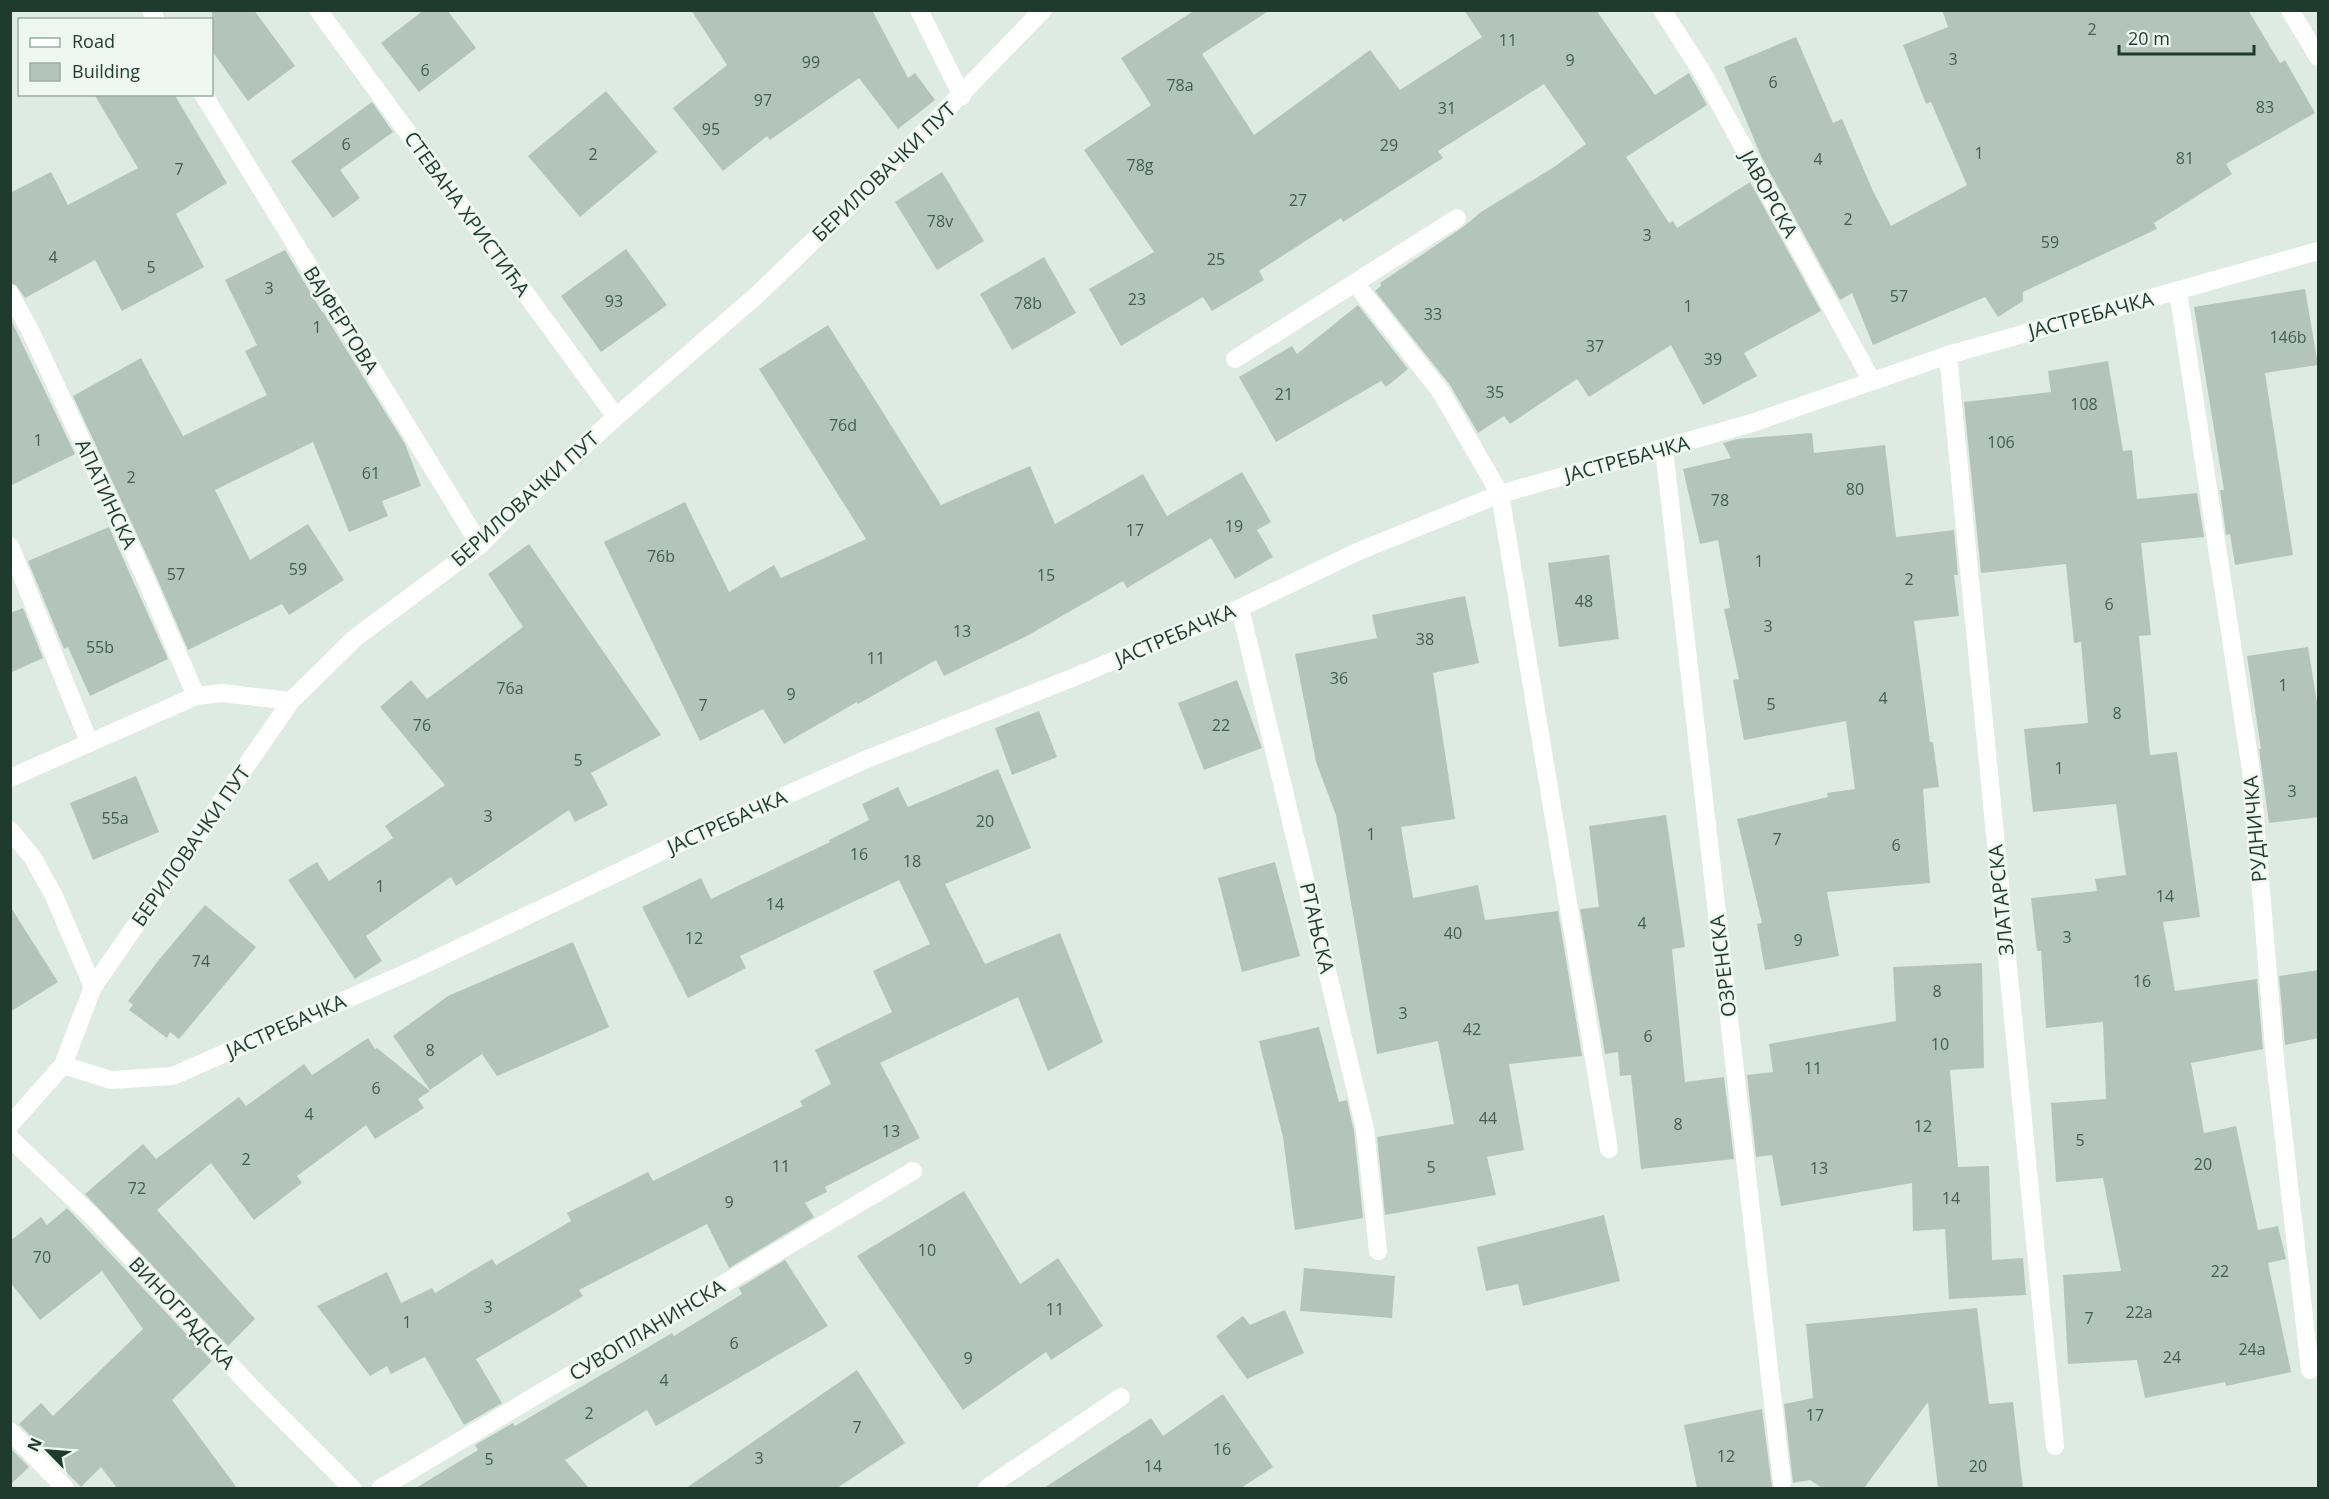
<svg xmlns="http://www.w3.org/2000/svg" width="2329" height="1499" viewBox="0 0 2329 1499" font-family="'Open Sans',sans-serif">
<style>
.building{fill:#b3c5ba}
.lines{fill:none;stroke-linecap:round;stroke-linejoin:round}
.minor{stroke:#fff;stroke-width:18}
.labels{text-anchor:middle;stroke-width:5;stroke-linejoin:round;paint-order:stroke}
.number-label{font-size:16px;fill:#435e50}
.street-label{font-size:20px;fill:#1e3b2d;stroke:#eef7f1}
</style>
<rect width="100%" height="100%" fill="#deebe2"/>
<g class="building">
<polygon points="212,10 254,10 295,66 248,101 212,51"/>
<polygon points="424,10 447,10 476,48 419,92 381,43"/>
<polygon points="691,10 872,10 908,78 915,73 935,100 898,129 859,78 770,140 767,136 723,171 673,108 727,65"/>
<polygon points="1195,10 1270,10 1202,54 1254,135 1370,50 1400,90 1482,37 1464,10 1596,10 1655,95 1689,73 1707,105 1626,157 1669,223 1673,221 1677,228 1750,182 1821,311 1744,353 1757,376 1703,405 1671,345 1589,397 1577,379 1510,424 1504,416 1478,433 1450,385 1375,291 1381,286 1380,283 1463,227 1481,212 1554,167 1586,144 1544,84 1438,151 1443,158 1343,222 1341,218 1259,271 1264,280 1212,311 1203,297 1121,346 1089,289 1154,252 1084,150 1151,105 1121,58"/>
<polygon points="1942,10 2248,10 2280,63 2285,60 2315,113 2226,164 2232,174 2154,223 2157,229 2023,292 2023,301 1998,317 1985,297 1873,345 1852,293 1840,300 1761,156 1724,67 1796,37 1833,123 1842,119 1872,189 1891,226 1967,185 1931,102 1926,104 1903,45 1948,27"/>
<polygon points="606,91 657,152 580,217 528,156"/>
<polygon points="94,94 174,94 227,183 176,214 204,267 122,311 95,260 25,298 16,285 10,283 10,193 51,172 68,205 138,168"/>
<polygon points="372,102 393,132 340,170 360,198 333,218 291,161"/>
<polygon points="942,172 984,241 937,270 895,202"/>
<polygon points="626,249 667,305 601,352 561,296"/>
<polygon points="285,250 322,312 323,312 405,444 421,486 382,501 388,516 349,532 313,442 215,490 250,560 308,524 344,580 289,615 282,604 188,650 153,569 73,396 141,358 183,436 267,395 245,351 257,345 225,280"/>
<polygon points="1044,257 1076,313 1012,350 980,294"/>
<polygon points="2305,289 2318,365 2265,373 2293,555 2235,565 2230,534 2226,535 2220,490 2224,490 2194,307"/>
<polygon points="1358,305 1408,369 1386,387 1381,381 1276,442 1239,377 1292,346 1297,354"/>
<polygon points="10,318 75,454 10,486"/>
<polygon points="828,325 941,505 1030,466 1055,524 1143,474 1167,516 1242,472 1271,522 1257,530 1273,557 1235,579 1211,538 1127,588 1123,581 1025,637 944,676 936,660 858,704 857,702 784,744 763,709 700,741 604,542 685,502 729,592 774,565 781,578 866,539 759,369"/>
<polygon points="2108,361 2123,451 2132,450 2137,499 2197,493 2204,537 2141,543 2151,635 2139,636 2150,755 2177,752 2200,917 2163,922 2175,991 2257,979 2263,1049 2191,1063 2204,1133 2236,1126 2258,1230 2278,1226 2286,1259 2268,1263 2291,1372 2226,1386 2225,1382 2145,1398 2137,1360 2068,1364 2063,1275 2121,1271 2103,1178 2056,1182 2051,1103 2106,1099 2103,1022 2046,1028 2041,951 2037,951 2031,898 2097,891 2095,879 2126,875 2116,804 2033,812 2024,729 2088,723 2081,642 2074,643 2066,564 1981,573 1964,402 2051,392 2048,371"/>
<polygon points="1812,433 1814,453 1885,445 1896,537 1954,530 1958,575 1954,575 1959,616 1914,621 1930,742 1933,742 1939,787 1923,789 1930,883 1827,892 1839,956 1765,970 1757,924 1762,923 1737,819 1828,797 1827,793 1855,789 1846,721 1744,740 1733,680 1739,679 1724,609 1730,608 1718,540 1700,544 1683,469 1731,458 1723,443 1737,439"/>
<polygon points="109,527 168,659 90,696 68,647 64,649 28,561"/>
<polygon points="529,544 661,735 591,773 608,805 575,822 569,810 456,886 451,877 366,936 382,961 355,979 288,880 317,862 329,881 393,838 385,826 445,785 380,707 411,680 427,699 523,627 488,574"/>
<polygon points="1609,555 1619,639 1559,647 1548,563"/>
<polygon points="1465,596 1479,663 1433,673 1455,819 1401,827 1413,898 1478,885 1485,920 1558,911 1582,1056 1509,1064 1524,1150 1487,1157 1496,1195 1385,1215 1377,1137 1454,1124 1438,1041 1377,1054 1336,815 1316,762 1295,654 1377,638 1372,615"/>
<polygon points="23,608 43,658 10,673 10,613"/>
<polygon points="2308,647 2319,715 2319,817 2269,823 2259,749 2261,749 2247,656"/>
<polygon points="1237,680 1262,748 1204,770 1178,703"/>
<polygon points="1039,711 1057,757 1012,775 995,728"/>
<polygon points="998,769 1031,848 945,884 985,964 1060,933 1103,1042 1048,1071 1018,997 880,1063 920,1138 825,1187 827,1192 805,1203 814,1217 729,1268 707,1224 579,1290 583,1296 476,1359 502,1403 464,1425 425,1357 391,1374 387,1366 370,1376 317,1306 387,1272 401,1303 432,1288 435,1293 492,1259 496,1265 571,1221 567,1213 648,1172 653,1181 803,1106 800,1101 831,1084 815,1050 892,1012 873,971 930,944 899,880 740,956 746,968 688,998 642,907 701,878 711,899 830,842 829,840 869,820 862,804 898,787 908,807"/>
<polygon points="136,776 159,832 93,860 70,803"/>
<polygon points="1666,815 1685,947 1672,949 1685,1082 1724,1077 1734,1159 1641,1169 1631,1075 1620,1076 1618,1052 1605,1054 1580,909 1599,907 1589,826"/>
<polygon points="1275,862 1300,956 1242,972 1218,878"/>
<polygon points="205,905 256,947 179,1039 170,1032 167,1038 129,1010 133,1005 128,1001 158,961"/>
<polygon points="10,906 58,982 10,1012"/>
<polygon points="573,942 609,1027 497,1076 482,1054 430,1090 393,1036 448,996"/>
<polygon points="1982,963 1984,1068 1950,1070 1958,1167 1989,1166 1992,1260 2023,1258 2026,1295 1949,1299 1945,1229 1913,1231 1912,1183 1781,1206 1772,1155 1756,1157 1747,1075 1773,1072 1769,1044 1896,1021 1893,967"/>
<polygon points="2319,970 2319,1038 2285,1045 2279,976"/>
<polygon points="1319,1027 1339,1102 1347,1100 1354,1131 1363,1218 1295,1230 1283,1137 1259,1041"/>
<polygon points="368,1038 375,1049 377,1048 430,1091 418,1099 424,1108 375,1139 366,1125 297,1176 302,1183 254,1220 211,1163 157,1210 255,1319 228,1346 85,1194 143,1144 156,1159 239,1097 246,1106 304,1064 312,1075"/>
<polygon points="964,1191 1020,1284 1058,1258 1103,1326 1051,1360 1046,1352 963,1410 857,1256"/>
<polygon points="67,1208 212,1361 172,1400 237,1488 117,1488 101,1467 81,1487 19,1424 41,1403 53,1416 143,1329 102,1271 40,1320 10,1282 10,1241 41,1217 47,1225"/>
<polygon points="1604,1215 1620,1281 1523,1306 1518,1284 1486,1291 1477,1247"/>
<polygon points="785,1260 828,1326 656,1426 647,1410 565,1460 589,1488 416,1488 478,1450 475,1445 513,1423 515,1426 672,1333 674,1336 742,1294 739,1288"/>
<polygon points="1304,1268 1395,1276 1392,1318 1300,1311"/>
<polygon points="1977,1308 1989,1404 2013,1402 2023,1488 1938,1488 1928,1402 1864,1488 1822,1488 1810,1480 1793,1483 1784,1404 1813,1398 1806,1324"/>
<polygon points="1285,1310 1304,1353 1247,1379 1216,1336 1243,1316 1250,1325"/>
<polygon points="857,1370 905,1443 837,1488 686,1488"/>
<polygon points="1223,1394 1273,1467 1241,1488 1044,1488 1151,1418 1163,1436"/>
<polygon points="1762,1409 1772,1487 1697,1488 1684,1425"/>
<polygon points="10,1448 29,1467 10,1485"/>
</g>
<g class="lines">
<g class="minor">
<polyline points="151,10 156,20"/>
<polyline points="318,10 616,417"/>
<polyline points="919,10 962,96"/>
<polyline points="1662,10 1702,72 1872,381"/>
<polyline points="2290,10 2318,57"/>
<polyline points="203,94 480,545"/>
<polyline points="1355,283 1441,392 1500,494 1609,1149"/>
<polyline points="2178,291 2251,770 2275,1060 2310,1370"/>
<polyline points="10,294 30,330 143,573 196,696"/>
<polyline points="1948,355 2055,1446"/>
<polyline points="1235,359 1457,218"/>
<polyline points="1664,449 1782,1482"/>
<polyline points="10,546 89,742"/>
<polyline points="1240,608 1365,1129 1378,1251"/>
<polyline points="10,778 196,696 222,693 291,701"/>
<polyline points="10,830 33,858 54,896 93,987"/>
<polyline points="63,1065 111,1080 173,1076 413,970 671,847 867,759 1072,678 1240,608 1357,552 1500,494 1752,423 1948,355 2318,251"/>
<polyline points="10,1125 63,1065 93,987 291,701 355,638 480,545 521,503 616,417 757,295 893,164 1043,10"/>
<polyline points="10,1138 95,1219 251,1387 352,1488"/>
<polyline points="10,1431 65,1488"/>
<polyline points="381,1488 913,1171"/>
<polyline points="987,1488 1121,1397"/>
</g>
</g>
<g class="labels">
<g class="number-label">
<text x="2092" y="35">2</text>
<text x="1508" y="46">11</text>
<text x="1953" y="65">3</text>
<text x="1570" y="66">9</text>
<text x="811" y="68">99</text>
<text x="425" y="76">6</text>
<text x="1773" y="88">6</text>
<text x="1180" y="91">78a</text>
<text x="763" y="106">97</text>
<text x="2265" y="113">83</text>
<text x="1447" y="114">31</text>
<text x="711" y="135">95</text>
<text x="346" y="150">6</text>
<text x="1389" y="151">29</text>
<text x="1979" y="159">1</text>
<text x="593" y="160">2</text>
<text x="2185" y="164">81</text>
<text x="1818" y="165">4</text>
<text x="1140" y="171">78g</text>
<text x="179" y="175">7</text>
<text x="1298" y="206">27</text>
<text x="1848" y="225">2</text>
<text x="940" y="227">78v</text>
<text x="1647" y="241">3</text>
<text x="2050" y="248">59</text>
<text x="53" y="263">4</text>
<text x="1216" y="265">25</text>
<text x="151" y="273">5</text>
<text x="269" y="294">3</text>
<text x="1899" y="302">57</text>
<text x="1137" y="305">23</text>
<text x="614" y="307">93</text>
<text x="1028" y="309">78b</text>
<text x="1688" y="312">1</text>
<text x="1433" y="320">33</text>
<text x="317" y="333">1</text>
<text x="2288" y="343">146b</text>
<text x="1595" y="352">37</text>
<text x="1713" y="365">39</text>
<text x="1495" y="398">35</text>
<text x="1284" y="400">21</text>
<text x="2084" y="410">108</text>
<text x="843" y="431">76d</text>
<text x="38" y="446">1</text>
<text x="2001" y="448">106</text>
<text x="371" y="479">61</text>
<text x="131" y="483">2</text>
<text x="1855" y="495">80</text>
<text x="1720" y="506">78</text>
<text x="1234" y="532">19</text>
<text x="1135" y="536">17</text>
<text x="661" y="562">76b</text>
<text x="1759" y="567">1</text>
<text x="298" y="575">59</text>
<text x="176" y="580">57</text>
<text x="1046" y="581">15</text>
<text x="1909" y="585">2</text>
<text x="1584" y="607">48</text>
<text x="2109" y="610">6</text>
<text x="1768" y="632">3</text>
<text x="962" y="637">13</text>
<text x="1425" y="645">38</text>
<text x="100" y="653">55b</text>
<text x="876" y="664">11</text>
<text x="1339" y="684">36</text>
<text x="2283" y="691">1</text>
<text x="510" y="694">76a</text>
<text x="791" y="700">9</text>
<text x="1883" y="704">4</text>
<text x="1771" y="710">5</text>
<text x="703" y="711">7</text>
<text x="2117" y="719">8</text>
<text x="422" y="731">76</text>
<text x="1221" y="731">22</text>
<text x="578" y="766">5</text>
<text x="2059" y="774">1</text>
<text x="2292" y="797">3</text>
<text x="488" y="822">3</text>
<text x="115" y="824">55a</text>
<text x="985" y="827">20</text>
<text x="1371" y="840">1</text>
<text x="1777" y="845">7</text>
<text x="1896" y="851">6</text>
<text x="859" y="860">16</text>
<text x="912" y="867">18</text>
<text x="380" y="892">1</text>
<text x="2165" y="902">14</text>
<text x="775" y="910">14</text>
<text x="1642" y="929">4</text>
<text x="1453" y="939">40</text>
<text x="2067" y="943">3</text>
<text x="694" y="944">12</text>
<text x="1798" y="946">9</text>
<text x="201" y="967">74</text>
<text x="2142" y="987">16</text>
<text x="1937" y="997">8</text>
<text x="1403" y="1019">3</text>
<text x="1472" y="1035">42</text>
<text x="1648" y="1042">6</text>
<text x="1940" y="1050">10</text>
<text x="430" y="1056">8</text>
<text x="1813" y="1074">11</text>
<text x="376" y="1094">6</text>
<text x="309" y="1120">4</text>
<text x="1488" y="1124">44</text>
<text x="1678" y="1130">8</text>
<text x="1923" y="1132">12</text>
<text x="891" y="1137">13</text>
<text x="2080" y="1146">5</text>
<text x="246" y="1165">2</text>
<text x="2203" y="1170">20</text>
<text x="781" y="1172">11</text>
<text x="1431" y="1173">5</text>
<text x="1819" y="1174">13</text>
<text x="137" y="1194">72</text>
<text x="1951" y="1204">14</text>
<text x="729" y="1208">9</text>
<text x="927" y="1256">10</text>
<text x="42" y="1263">70</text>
<text x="2220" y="1277">22</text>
<text x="488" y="1313">3</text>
<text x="1055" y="1315">11</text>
<text x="2139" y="1318">22a</text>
<text x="2089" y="1324">7</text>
<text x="407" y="1328">1</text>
<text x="734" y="1349">6</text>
<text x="2252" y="1355">24a</text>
<text x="2172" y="1363">24</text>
<text x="968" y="1364">9</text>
<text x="664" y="1386">4</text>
<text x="589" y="1419">2</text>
<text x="1815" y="1421">17</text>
<text x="857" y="1433">7</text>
<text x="1222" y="1455">16</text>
<text x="1726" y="1462">12</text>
<text x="759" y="1464">3</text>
<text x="489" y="1465">5</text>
<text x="1153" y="1472">14</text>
<text x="1978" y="1472">20</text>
</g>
<g class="street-label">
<text transform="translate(884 172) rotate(-44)" y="7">БЕРИЛОВАЧКИ ПУТ</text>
<text transform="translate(1769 194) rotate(61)" y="7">ЈАВОРСКА</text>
<text transform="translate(467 214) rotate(54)" y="7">СТЕВАНА ХРИСТИЋА</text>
<text transform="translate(2091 315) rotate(-15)" y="7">ЈАСТРЕБАЧКА</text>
<text transform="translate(341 320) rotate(58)" y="7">ВАЈФЕРТОВА</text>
<text transform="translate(1627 459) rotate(-15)" y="7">ЈАСТРЕБАЧКА</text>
<text transform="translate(106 494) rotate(65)" y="7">АПАТИНСКА</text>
<text transform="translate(525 499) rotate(-42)" y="7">БЕРИЛОВАЧКИ ПУТ</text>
<text transform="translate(1175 635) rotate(-23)" y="7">ЈАСТРЕБАЧКА</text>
<text transform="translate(727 822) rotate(-24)" y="7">ЈАСТРЕБАЧКА</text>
<text transform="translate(2255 829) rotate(-95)" y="7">РУДНИЧКА</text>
<text transform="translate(191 846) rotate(-55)" y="7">БЕРИЛОВАЧКИ ПУТ</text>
<text transform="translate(2001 900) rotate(-96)" y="7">ЗЛАТАРСКА</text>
<text transform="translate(1317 928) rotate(77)" y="7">РТАЊСКА</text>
<text transform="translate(1723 966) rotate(-97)" y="7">ОЗРЕНСКА</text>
<text transform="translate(286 1026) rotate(-24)" y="7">ЈАСТРЕБАЧКА</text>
<text transform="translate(182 1313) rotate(47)" y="7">ВИНОГРАДСКА</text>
<text transform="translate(647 1330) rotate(-31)" y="7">СУВОПЛАНИНСКА</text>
</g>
</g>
<rect width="2329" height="1499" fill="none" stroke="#1e3b2d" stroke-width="24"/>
<rect x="18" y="18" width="195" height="78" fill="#eef7f1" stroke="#9baca3" stroke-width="1.5"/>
<rect x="30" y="38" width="30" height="9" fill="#ffffff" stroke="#9baca3" stroke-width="1.5"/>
<text x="72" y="48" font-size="18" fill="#1e3b2d">Road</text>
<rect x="30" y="63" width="30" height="18" fill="#b3c5ba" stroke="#9baca3" stroke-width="1.5"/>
<text x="72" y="78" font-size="18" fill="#1e3b2d">Building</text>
<g transform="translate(48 1451) rotate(295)" stroke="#eef7f1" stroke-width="4.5" paint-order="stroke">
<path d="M0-4.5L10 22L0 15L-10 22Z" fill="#1e3b2d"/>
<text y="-9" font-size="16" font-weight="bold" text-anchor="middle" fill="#1e3b2d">N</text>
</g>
<path d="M2119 45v9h135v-9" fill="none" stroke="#1e3b2d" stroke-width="3"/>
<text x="2128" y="45" font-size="18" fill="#1e3b2d" stroke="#eef7f1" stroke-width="4.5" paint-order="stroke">20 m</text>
</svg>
